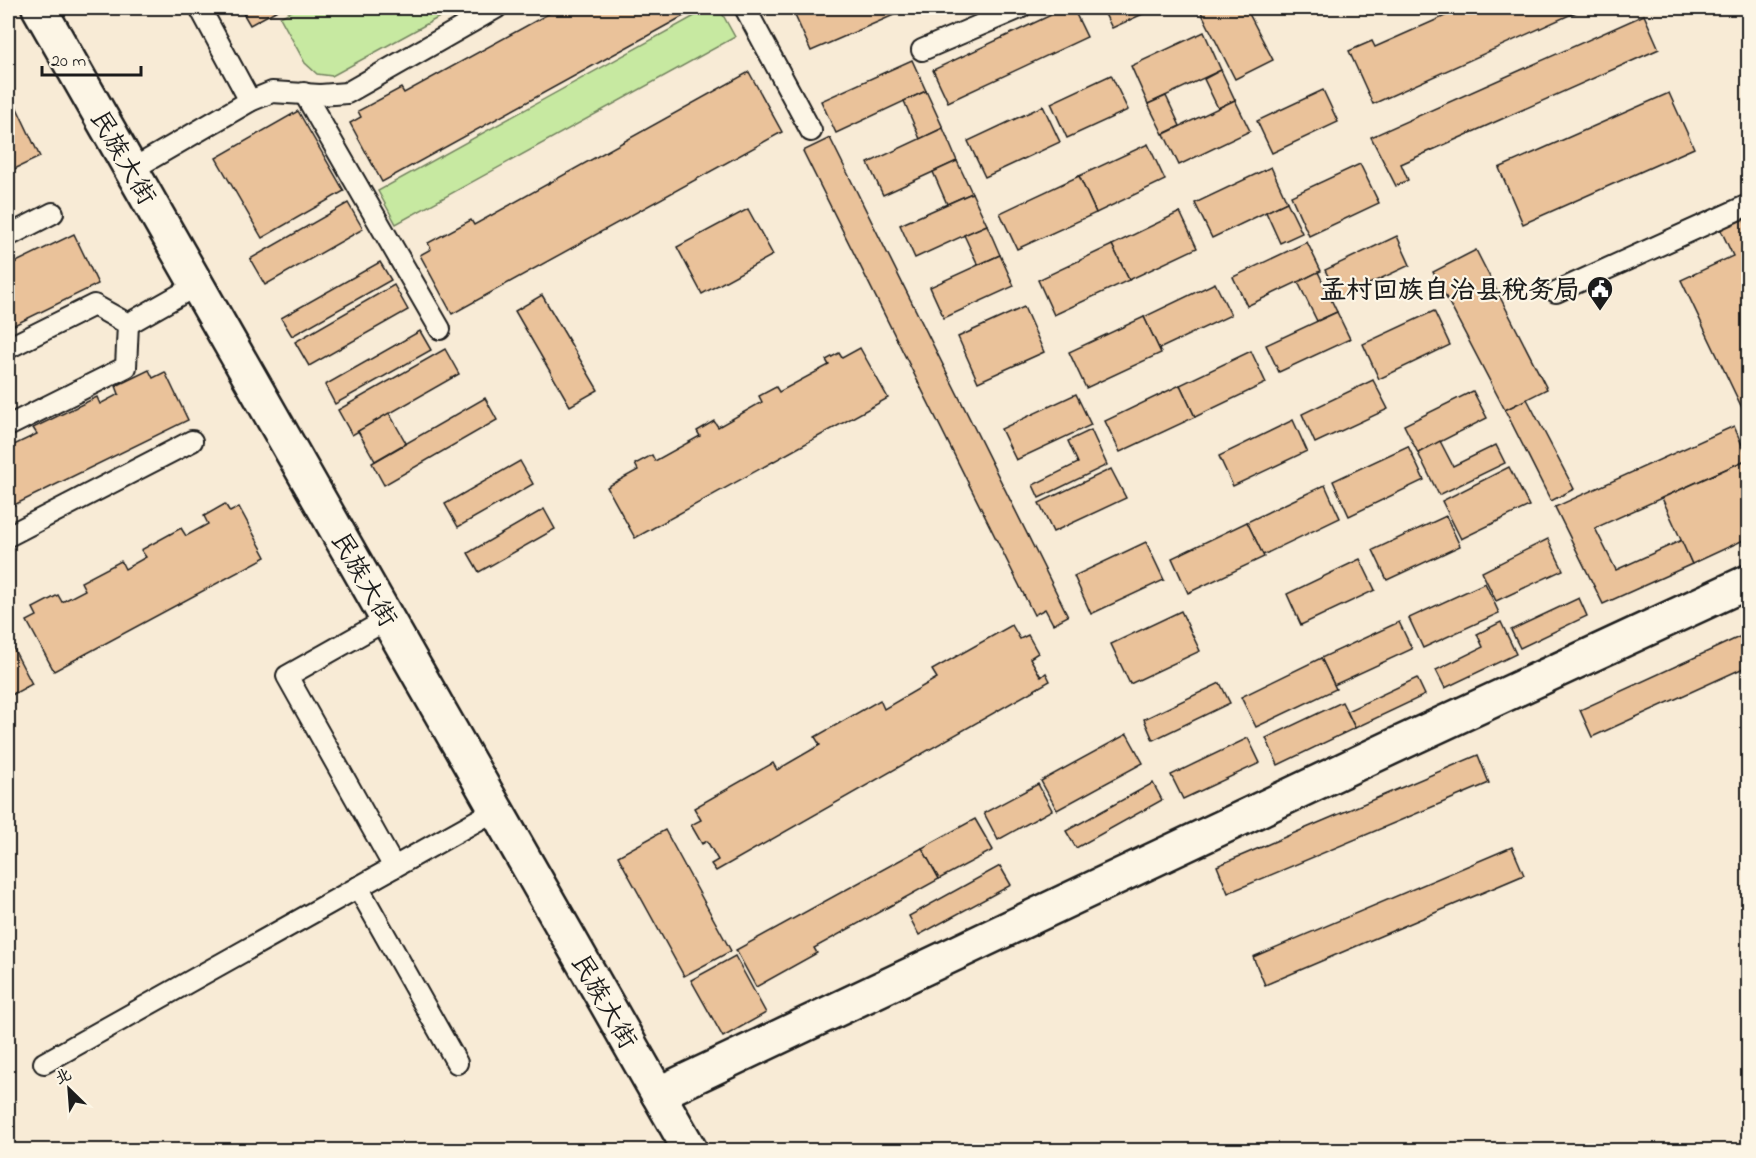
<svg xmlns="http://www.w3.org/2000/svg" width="1756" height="1158" viewBox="0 0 1756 1158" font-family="'Indie Flower','LXGW WenKai TC',sans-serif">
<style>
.green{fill:#c7e9a1;stroke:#72825e;stroke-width:1.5}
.building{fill:#eac29a;stroke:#1c1c1c;stroke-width:1.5}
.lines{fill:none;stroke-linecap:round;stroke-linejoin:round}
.service-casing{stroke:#1c1c1c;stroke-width:24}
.minor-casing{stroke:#1c1c1c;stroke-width:38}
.secondary-casing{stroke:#1c1c1c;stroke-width:38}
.service{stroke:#fcf5e5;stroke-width:20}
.minor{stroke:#fcf5e5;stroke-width:33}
.secondary{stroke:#fcf5e5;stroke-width:33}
.labels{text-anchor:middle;stroke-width:4.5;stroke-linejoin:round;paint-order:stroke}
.street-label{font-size:26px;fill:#1c1c1c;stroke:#fcf5e5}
.poi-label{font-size:26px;font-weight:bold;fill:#1c1c1c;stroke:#fcf5e5;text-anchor:end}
</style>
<rect width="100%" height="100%" fill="#f8ebd6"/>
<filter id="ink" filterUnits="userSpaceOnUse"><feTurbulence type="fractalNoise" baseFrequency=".0167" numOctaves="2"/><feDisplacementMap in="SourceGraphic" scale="12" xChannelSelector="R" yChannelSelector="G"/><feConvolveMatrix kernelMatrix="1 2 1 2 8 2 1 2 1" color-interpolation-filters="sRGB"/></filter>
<g filter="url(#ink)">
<g class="green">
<polygon points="298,8 456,8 332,76 317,74 305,63 280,17"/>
<polygon points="709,8 719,8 735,37 396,224 378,191"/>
</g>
<g class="building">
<polygon points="240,8 281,8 250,25"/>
<polygon points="559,8 698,8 382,182 350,123 361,117 358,111 401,88 404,93"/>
<polygon points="801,8 910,8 811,51 793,11"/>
<polygon points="1066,8 1073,8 1087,37 948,102 933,70"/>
<polygon points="1102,8 1156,8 1112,28"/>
<polygon points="1199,8 1246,8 1273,60 1235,79"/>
<polygon points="1463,8 1585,8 1373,104 1349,51 1372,41 1375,47"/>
<polygon points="1644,15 1659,49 1401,164 1408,180 1396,186 1371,137"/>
<polygon points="1204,32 1221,70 1148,104 1131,66"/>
<polygon points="912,60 926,91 836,133 821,101"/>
<polygon points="1221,70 1235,100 1218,108 1204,79"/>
<polygon points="749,72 782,132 452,314 420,255 431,249 428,243 471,220 474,225"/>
<polygon points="1111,75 1128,110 1067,138 1051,103"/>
<polygon points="8,89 40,157 8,172"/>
<polygon points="1323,90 1338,122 1272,153 1257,121"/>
<polygon points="926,91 943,128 920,139 904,101"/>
<polygon points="1669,93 1694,148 1523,224 1499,168"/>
<polygon points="1166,96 1180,126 1163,134 1148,104"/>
<polygon points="1235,100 1250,131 1179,165 1164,134"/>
<polygon points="1043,106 1060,142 985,177 968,141"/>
<polygon points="298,111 344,191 262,238 216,158"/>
<polygon points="943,128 957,161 883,195 868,163"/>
<polygon points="830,138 1068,616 1053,624 1045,609 1034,615 803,151"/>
<polygon points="1148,144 1165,180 1096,213 1079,176"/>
<polygon points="957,161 972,193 947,204 933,172"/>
<polygon points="1360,164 1379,203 1309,236 1291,196"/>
<polygon points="1271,167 1287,202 1212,238 1195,203"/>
<polygon points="1079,176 1096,213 1017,249 1000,213"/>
<polygon points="972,193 987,225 915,258 900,225"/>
<polygon points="1287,202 1302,233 1280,243 1266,212"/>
<polygon points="348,203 363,229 265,285 250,259"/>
<polygon points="748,209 773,255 702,294 677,247"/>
<polygon points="1180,212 1197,248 1129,280 1112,245"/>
<polygon points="1742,215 1748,229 1748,410 1744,412 1681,280 1733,256 1719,226"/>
<polygon points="987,225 1000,255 978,265 964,235"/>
<polygon points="74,234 98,284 8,328 8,266"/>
<polygon points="1397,236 1410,265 1339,298 1325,270"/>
<polygon points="1307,242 1321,271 1247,306 1233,277"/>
<polygon points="1112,245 1129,280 1054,315 1038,280"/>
<polygon points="1476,250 1547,389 1505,410 1433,272"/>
<polygon points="1000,255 1014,286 944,318 930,287"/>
<polygon points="380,262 391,280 292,336 281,318"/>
<polygon points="1318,272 1337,312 1317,321 1298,282"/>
<polygon points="1215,283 1231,315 1159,349 1144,317"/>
<polygon points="394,285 408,310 309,366 295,342"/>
<polygon points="542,295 598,390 570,406 515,311"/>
<polygon points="1024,307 1044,352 978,382 958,337"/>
<polygon points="1434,311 1450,345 1379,379 1363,344"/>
<polygon points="1337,312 1350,339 1279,372 1266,345"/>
<polygon points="1144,317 1161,353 1086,388 1069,352"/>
<polygon points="420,331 431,350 335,404 325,385"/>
<polygon points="860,348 888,398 635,538 607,487 638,470 635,464 652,455 655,461 700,436 697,431 714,421 718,427 762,402 759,396 776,387 779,392 829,365 826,360 839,353 842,358"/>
<polygon points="445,349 459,374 352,435 338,410"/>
<polygon points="1251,351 1266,383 1195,417 1180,385"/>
<polygon points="149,370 153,378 165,372 188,420 8,508 8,440 11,438 14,445 37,434 33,428 97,397 100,404 119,394 116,386"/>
<polygon points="1373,380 1388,409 1315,443 1302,414"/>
<polygon points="1180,385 1195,417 1120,452 1105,421"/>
<polygon points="1473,391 1487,418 1418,453 1404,425"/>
<polygon points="1076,394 1091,425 1016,460 1001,429"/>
<polygon points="485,398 497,420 384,485 372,463"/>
<polygon points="1527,399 1574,489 1551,501 1505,410"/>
<polygon points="389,413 406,443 375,461 358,431"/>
<polygon points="1293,420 1307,451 1233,486 1219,456"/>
<polygon points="1734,426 1748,459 1595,528 1616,570 1682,540 1692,564 1603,604 1555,507"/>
<polygon points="1091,430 1107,465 1039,498 1033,485 1078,463 1068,441"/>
<polygon points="1440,441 1453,466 1496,445 1505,463 1439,495 1418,453"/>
<polygon points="1408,446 1424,480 1349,516 1333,481"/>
<polygon points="1748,459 1748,538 1692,564 1662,498"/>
<polygon points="520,461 533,484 458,527 445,504"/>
<polygon points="1509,467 1529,506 1461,539 1442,501"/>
<polygon points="1111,469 1126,498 1053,532 1039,503"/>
<polygon points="1325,485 1340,518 1263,555 1247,522"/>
<polygon points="225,504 230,512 239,507 266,557 54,671 27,621 37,616 33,608 58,595 62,602 85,590 81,582 121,561 125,569 146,557 141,550 181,528 186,536 208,524 204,516"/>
<polygon points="544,509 555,529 479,572 468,553"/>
<polygon points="1446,516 1460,546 1387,580 1373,550"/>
<polygon points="1247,522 1264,557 1188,593 1172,558"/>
<polygon points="1548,539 1563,570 1496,601 1482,572"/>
<polygon points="1146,542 1164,580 1091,614 1074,576"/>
<polygon points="1360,559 1375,590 1301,625 1287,594"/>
<polygon points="1485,583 1499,613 1423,648 1409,618"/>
<polygon points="1579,598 1587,616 1520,648 1511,630"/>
<polygon points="1181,611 1200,651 1130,684 1111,644"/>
<polygon points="1399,622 1412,649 1334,685 1321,658"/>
<polygon points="1501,622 1516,654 1445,688 1436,670 1483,647 1477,634"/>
<polygon points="1012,625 1020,639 1028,635 1038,653 1030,658 1041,677 1046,673 1050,681 716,871 711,864 718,860 707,841 702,844 691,825 701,820 694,808 773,763 777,770 820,745 815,737 880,700 884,709 937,678 932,670"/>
<polygon points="1748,633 1748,666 1592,737 1580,710"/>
<polygon points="8,638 32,684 8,697"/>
<polygon points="1321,658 1336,689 1256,727 1241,697"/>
<polygon points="1417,678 1425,695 1355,728 1347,711"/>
<polygon points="1220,683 1230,703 1153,740 1144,719"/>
<polygon points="1342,702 1355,728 1278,765 1266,738"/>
<polygon points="1127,734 1143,763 1057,810 1041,781"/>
<polygon points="1248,738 1260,763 1183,799 1171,775"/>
<polygon points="1478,755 1489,783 1228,893 1217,866"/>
<polygon points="1153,783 1162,800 1076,848 1066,831"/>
<polygon points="1038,784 1052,810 998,840 984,813"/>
<polygon points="975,819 993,850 939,879 922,848"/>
<polygon points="665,830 731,951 684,976 618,856"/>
<polygon points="1512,847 1524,875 1265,985 1253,957"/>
<polygon points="922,848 939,879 814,948 817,953 756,987 736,950"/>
<polygon points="1000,866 1011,885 919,935 909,916"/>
<polygon points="735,956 766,1013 723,1037 691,980"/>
</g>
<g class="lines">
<g class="service-casing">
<g id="service">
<polyline points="200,8 250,101"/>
<polyline points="745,8 811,131"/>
<polyline points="922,50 1020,8"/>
<polyline points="304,93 440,329"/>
<polyline points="131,170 250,101 272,92 320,95 347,93 496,8"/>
<polyline points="8,236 53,213"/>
<polyline points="1556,292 1748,205"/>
<polyline points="128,324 197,285"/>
<polyline points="8,348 94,305 128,324 126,367 8,426"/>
<polyline points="8,536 192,441"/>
<polyline points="388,619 287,676 394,867"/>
<polyline points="358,887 457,1063"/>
<polyline points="44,1063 496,810"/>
</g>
</g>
<g class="minor-casing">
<polyline id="minor" points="658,1094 1392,747 1748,582"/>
</g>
<g class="secondary-casing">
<polyline id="secondary" points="39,8 690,1150"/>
</g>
<use href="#service" class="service"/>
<use href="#minor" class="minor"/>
<use href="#secondary" class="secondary"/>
</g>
</g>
<defs>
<g id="civic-pin" transform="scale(1.35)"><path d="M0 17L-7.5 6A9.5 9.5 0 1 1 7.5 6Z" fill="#1c1c1c" stroke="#fcf5e5"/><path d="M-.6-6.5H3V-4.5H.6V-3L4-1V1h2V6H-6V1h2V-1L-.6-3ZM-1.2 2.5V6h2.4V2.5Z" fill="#fff"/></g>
</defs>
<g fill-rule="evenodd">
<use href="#civic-pin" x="1600" y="289"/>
</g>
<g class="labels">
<g class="street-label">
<text transform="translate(124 157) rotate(60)" y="9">民族大街</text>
<text transform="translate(365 579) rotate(60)" y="9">民族大街</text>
<text transform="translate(605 1001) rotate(60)" y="9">民族大街</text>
</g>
<g class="poi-label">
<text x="1580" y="298">孟村回族自治县税务局</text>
</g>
</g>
<rect width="1756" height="1158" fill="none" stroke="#fcf5e5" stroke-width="30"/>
<rect x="15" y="15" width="1726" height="1128" fill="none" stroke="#1c1c1c" stroke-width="2" filter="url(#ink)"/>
<g transform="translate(69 1089) rotate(335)" stroke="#fcf5e5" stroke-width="4.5" paint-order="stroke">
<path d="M0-4.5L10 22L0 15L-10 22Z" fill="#1c1c1c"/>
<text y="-9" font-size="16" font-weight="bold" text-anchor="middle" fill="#1c1c1c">北</text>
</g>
<path d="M42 66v9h99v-9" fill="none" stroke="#1c1c1c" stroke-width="3"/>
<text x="51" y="66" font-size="18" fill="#1c1c1c" stroke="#fcf5e5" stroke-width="4.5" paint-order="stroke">20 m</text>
</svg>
